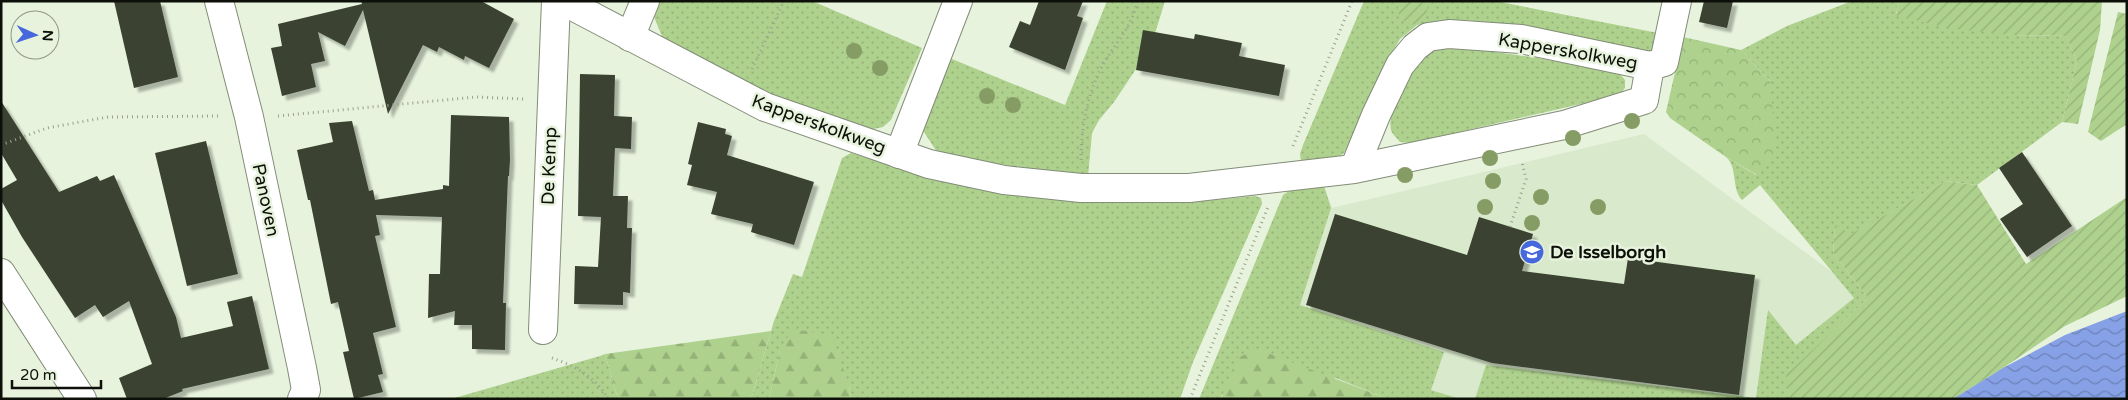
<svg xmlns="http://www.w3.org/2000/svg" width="2128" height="400" viewBox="0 0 2128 400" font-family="'Varela Round',sans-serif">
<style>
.built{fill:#d9e9cc}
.grass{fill:url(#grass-dots)}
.forest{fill:url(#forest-firs)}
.park{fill:url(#park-crowns)}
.garden{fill:url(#garden-furrows)}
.water{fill:url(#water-waves)}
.building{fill:#3a4331;filter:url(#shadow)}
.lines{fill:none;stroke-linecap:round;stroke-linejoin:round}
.minor-casing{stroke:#828c78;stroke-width:30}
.path{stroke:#98a190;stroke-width:3;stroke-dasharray:1 4;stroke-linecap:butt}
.minor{stroke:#fff;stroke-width:28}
.tree{fill:#869c65}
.labels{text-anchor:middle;stroke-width:5;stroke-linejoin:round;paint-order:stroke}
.street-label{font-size:18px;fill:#0d1009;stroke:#e7f3dd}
.poi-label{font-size:18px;font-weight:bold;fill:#0d1009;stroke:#e7f3dd;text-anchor:start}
</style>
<defs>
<pattern id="grass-dots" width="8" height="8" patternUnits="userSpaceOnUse" patternTransform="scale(1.25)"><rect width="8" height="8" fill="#aed18d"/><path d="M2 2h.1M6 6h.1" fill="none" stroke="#94b278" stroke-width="1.8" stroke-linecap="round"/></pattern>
<pattern id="forest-firs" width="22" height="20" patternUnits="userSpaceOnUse" patternTransform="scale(1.25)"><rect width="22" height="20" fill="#aed18d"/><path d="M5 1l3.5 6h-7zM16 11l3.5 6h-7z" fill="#94b278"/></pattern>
<pattern id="park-crowns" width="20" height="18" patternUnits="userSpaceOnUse" patternTransform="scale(1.25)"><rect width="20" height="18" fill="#aed18d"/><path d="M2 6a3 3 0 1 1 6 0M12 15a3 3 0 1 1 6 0" fill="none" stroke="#94b278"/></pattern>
<pattern id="garden-furrows" width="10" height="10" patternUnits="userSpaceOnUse" patternTransform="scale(1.25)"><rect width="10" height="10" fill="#aed18d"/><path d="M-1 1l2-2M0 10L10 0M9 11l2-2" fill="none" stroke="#94b278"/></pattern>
<pattern id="water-waves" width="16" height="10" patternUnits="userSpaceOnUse" patternTransform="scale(1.25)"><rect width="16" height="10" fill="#87a1e6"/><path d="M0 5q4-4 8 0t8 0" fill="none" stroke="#6d82b9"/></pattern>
<filter id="shadow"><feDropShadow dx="4.5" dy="4.5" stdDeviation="1" flood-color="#0004"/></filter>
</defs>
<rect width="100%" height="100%" fill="#e7f3dd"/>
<path class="built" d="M 1644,134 L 1865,296 L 1787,375 L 1790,399 L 1230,399 L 1283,195 L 1289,191 L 1324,186 L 1332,208 Z"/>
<g class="grass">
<path d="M 657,1 L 812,1 L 922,48 L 891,120 L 883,127 L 869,130 L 761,92 L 664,41 L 654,17 Z"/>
<path d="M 1107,1 L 1165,1 L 1153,40 L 1140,63 L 1114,102 L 1099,120 L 1092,133 L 1088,177 L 939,155 L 922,129 L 947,57 L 1065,105 Z"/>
<path d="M 1364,1 L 1495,1 L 1663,34 L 1661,44 L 1649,54 L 1517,25 L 1465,20 L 1442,20 L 1417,25 L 1400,39 L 1383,68 L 1344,153 C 1333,162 1315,167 1301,161 L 1300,154 L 1303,145 Z"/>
<path d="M 1852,1 L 1899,1 L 1896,14 L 2012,35 L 2066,36 L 2077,61 L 2062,122 L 1977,185 L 1946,181 L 1850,235 L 1835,226 L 1833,253 L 1868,298 L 1787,375 L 1790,399 L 1475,399 L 1486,365 L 1756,398 L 1768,310 L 1796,345 L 1854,298 L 1760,185 L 1742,200 C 1731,188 1738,167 1726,157 L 1756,175 L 1770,81 L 1741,50 L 1787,26 Z"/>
<path d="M 1451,46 L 1532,57 L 1619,73 L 1625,80 L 1625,88 L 1621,93 L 1607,98 L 1411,143 L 1400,142 C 1397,138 1392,134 1391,130 C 1386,109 1411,62 1428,52 C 1435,49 1443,47 1451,46 Z"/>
<path d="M 851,153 L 901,168 L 1093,200 L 1183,203 L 1255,196 L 1261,198 L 1262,204 L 1193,362 L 1180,399 L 851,399 L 849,385 L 780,350 L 769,399 L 751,399 L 774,321 L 793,274 L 802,277 L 842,158 Z"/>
<path d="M 1324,186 L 1331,208 L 1300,305 L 1444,352 L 1431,390 L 1460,399 L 1388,399 L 1336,378 L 1222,395 L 1221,399 L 1199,399 L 1283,195 L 1289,191 Z"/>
<path d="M 605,354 L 618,399 L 451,399 L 600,356 Z"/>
</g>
<g class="forest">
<path d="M 793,329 L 831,335 L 849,385 L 851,399 L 769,399 L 780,350 Z"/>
<path d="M 771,331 L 751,399 L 618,399 L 605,354 Z"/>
<path d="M 1257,349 L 1388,399 L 1221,399 L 1237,358 Z"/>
</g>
<path class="park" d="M 1683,37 L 1741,50 L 1770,81 L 1776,153 L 1757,175 L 1726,157 L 1670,118 L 1666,112 Z"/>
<g class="garden">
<path d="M 1399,1 L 1428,1 C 1427,16 1426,22 1410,25 L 1400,18 L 1398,10 Z"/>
<path d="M 1899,1 L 2102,1 L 2100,30 L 2078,124 L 2062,122 L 2077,61 L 2066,36 L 2012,35 L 1947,28 L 1896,15 Z"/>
<path d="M 2118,12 L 2127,14 L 2127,124 L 2101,141 L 2088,132 Z"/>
<path d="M 1946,181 L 1977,185 L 2026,264 L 2127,197 L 2127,296 L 2065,326 L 2003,368 L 1953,399 L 1790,399 L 1786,375 L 1868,298 L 1833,253 L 1835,225 L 1851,234 Z"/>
</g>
<path class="water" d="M 2127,311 L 2127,399 L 1953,399 L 2003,368 L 2065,335 Z"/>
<g class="building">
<path d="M 114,1 L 160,1 L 178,77 L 134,88 Z"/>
<path d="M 361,1 L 481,1 L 514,19 L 489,68 L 465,56 L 464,60 L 439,47 L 437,52 L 423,45 L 388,114 L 363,10 L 345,46 L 318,32 L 325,61 L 311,64 L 316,87 L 282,96 L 271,48 L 282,46 L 278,24 L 362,4 Z"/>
<path d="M 1039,1 L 1083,1 L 1077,16 L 1083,18 L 1065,70 L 1009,47 L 1020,21 L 1030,25 Z"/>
<path d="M 1704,1 L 1733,1 L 1727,28 L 1699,22 Z"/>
<path d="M 1143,30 L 1194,39 L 1195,34 L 1242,43 L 1239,56 L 1285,65 L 1279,96 L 1136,70 Z"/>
<path d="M 580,74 L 615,75 L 614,116 L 632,117 L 631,149 L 615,148 L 613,196 L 628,196 L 627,228 L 632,228 L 630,293 L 623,292 L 623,305 L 574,304 L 575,266 L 598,267 L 601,217 L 578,216 Z"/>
<path d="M 1,101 L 59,192 L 97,176 L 100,181 L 114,175 L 176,317 L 181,338 L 233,326 L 227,302 L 252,296 L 269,369 L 182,389 L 183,391 L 163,399 L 127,399 L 119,378 L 152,364 L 129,301 L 103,317 L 95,305 L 75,318 L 22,237 L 1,200 L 1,189 L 17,180 L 1,153 Z"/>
<path d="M 451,115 L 509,117 L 510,160 L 509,176 L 508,176 L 503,303 L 506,303 L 505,350 L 472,349 L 472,325 L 454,325 L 455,311 L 428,318 L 429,274 L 440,274 L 442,217 L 376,215 L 380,235 L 375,236 L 396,327 L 373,333 L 383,374 L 378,375 L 383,392 L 354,399 L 343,352 L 349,351 L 338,302 L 331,304 L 310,200 L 308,200 L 297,150 L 333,142 L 329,123 L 352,121 L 369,191 L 373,190 L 375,200 L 443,189 L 443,185 L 449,186 Z"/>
<path d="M 698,122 L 726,129 L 725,134 L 732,136 L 727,155 L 814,182 L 794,245 L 751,232 L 753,224 L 711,214 L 717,192 L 687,185 L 692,165 L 688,164 Z"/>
<path d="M 206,141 L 238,274 L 187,286 L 155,153 Z"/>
<path d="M 2022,152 L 2072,226 L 2027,257 L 2000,219 L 2023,204 L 1999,168 Z"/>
<path d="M 1335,214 L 1467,255 L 1479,217 L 1533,234 L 1522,271 L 1624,284 L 1628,258 L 1755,275 L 1739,395 L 1492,363 L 1306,305 Z"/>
</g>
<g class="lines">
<defs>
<g id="minor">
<path d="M 219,1 L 249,117 L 302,368 L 306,390 L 302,399"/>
<path d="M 563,1 L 765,107 L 929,164 L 1004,180 L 1081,188 L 1189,188 L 1354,169 L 1564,125 L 1644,100 L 1650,66 L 1521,39 L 1449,34 L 1428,37 L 1415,47 L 1400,65 L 1376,115 L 1354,169"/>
<path d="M 630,37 L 645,1"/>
<path d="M 1650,66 L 1664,62 L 1677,1"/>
<path d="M 899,154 L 958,1"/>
<path d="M 1,273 L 82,399"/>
<path d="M 543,330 L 556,1"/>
</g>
</defs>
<use href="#minor" class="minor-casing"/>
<g class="path">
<path d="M 752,69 L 784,1"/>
<path d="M 278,116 L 476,97 L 524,99"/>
<path d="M 1,145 L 47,128 L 108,117 L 220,116"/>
<path d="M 1293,146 L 1352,1"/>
<path d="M 1081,160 C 1081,128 1087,95 1102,66 C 1114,45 1133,26 1137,1"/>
<path d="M 1510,227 L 1526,179 L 1522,162"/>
<path d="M 552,358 C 573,365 597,378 608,399"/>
<path d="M 1190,399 L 1268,207"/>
</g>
<use href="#minor" class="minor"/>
</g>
<g class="tree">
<circle cx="854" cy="51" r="8"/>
<circle cx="880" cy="68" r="8"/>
<circle cx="987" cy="96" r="8"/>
<circle cx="1013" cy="105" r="8"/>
<circle cx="1632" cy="121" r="8"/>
<circle cx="1573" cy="138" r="8"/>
<circle cx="1490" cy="158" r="8"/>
<circle cx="1405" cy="175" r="8"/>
<circle cx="1493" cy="181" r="8"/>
<circle cx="1541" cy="197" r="8"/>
<circle cx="1485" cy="207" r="8"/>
<circle cx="1598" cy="207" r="8"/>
<circle cx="1532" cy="223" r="8"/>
</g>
<defs>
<symbol id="school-disc" viewBox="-11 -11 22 22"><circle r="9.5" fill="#4768dc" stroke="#e7f3dd"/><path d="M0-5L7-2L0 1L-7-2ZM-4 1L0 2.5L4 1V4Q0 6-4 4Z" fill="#fff"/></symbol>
</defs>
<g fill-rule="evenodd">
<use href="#school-disc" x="1518" y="238" width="28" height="28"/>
</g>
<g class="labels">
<g class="street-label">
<text transform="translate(1568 51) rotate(10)" y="6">Kapperskolkweg</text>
<text transform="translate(819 124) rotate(20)" y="6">Kapperskolkweg</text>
<text transform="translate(549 166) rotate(-88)" y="6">De Kemp</text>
<text transform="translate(266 200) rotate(78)" y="6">Panoven</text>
</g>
<g class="poi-label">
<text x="1550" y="258">De Isselborgh</text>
</g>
</g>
<rect width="2128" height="400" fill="none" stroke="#0d1009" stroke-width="5"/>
<g transform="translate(35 35) rotate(93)"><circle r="24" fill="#e7f3dd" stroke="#909888"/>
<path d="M0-4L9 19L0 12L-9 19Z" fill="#4768dc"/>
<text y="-8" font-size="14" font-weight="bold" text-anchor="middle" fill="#0d1009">N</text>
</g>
<path d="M12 380v8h89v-8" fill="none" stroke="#0d1009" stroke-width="2.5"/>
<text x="20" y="380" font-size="15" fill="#0d1009" stroke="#e7f3dd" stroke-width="4" paint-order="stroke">20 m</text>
</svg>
